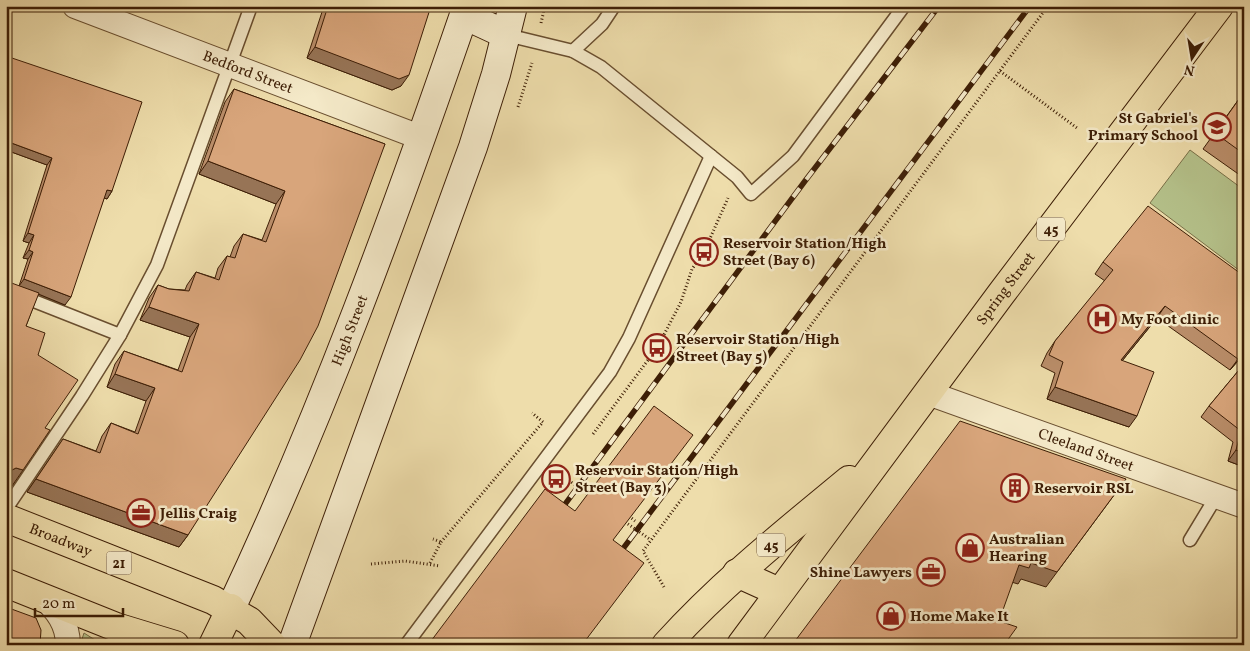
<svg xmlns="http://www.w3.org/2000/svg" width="1250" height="651" viewBox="0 0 1250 651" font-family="Vollkorn,serif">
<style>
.green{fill:#b5c28b;stroke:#797048}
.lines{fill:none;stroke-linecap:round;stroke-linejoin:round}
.lane-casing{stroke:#694e2f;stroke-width:15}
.street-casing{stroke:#694e2f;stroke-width:26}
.secondary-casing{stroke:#3d1e06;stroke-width:30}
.primary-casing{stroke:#3d1e06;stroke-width:30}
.path{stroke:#3d1e06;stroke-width:3;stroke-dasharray:1 2.5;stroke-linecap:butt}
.lane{stroke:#f4e9c8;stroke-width:12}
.street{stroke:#f4e9c8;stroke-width:24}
.secondary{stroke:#f4e9c8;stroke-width:28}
.primary{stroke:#eeddab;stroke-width:28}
.rail-casing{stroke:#3d1e06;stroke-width:5.5}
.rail{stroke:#f4e9c8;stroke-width:4;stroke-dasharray:11;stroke-linecap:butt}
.wall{fill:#ba8e6a;stroke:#3d1e06}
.shaded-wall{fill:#977456;stroke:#3d1e06}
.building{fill:#d8a57b;stroke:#3d1e06}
.labels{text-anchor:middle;stroke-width:5;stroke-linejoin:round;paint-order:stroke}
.shield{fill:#f4e9c8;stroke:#745b40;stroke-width:1}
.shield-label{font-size:14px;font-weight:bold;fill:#3d1e06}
.street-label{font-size:15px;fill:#3d1e06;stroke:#f4e9c8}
.poi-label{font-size:15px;font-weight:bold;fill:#3d1e06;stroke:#f4e9c8;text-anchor:start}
</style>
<rect width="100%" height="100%" fill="#eeddab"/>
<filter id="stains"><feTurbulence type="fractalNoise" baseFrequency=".004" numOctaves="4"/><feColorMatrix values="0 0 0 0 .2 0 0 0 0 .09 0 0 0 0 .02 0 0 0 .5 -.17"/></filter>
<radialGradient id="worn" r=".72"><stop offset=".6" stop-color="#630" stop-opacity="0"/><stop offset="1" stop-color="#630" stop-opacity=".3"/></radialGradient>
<g class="green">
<path d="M 1190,150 L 1244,190 L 1244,274 L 1150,203 Z"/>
<path d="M 84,633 L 103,645 L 80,645 Z"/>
</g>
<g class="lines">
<defs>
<g id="lane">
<path d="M 507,35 L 573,51 L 601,67 L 737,177 L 751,194 L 793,156 L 904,6"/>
<path d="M 573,51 L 602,24 L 614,6"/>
<path d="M 6,290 L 120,335"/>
<path d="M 6,509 L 82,396 L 120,335 L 157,265 L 251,6"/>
<path d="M 1190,540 L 1216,497"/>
<path d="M 406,645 L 610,372 L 629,338 L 711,156"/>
</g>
<g id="street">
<path id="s1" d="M 75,6 L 422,138"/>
<path id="s2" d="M 928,393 L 1244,506"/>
<path d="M 43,597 C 57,610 68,624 68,645"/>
</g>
<g id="secondary">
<path d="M 464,15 L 507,35"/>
<path id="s3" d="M 231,608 C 323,413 397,210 467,6"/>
<path d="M 292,645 L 473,147 L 496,74 L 513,6"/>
</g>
<g id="primary">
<path id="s4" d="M 6,518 L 213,600 L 249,621 L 272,645"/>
<path d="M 737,573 L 779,592"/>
<path d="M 6,583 L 116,627 L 175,645"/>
<path d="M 213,645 L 231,608"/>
<path d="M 666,645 C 722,583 785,533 849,480"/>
<path id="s5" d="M 741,645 L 1001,294 L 1219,6"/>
</g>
</defs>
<use href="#lane" class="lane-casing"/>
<use href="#street" class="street-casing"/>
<use href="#secondary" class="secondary-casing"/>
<use href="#primary" class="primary-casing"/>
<g class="path">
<path d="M 541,23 L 545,6"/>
<path d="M 1000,71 L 1077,128"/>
<path d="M 518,107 L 532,63"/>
<path d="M 593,434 L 657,348 L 681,302 L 692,269 L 704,252 L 728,198"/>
<path d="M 560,474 L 590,496"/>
<path d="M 629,516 L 635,521"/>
<path d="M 625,522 L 651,540"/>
<path d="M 441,542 L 543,422 L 532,413"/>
<path d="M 430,563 L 441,542 L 433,539"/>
<path d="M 371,564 L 405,561 L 440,566"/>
<path d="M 664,587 L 643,551 L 1048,6"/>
</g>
<use href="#lane" class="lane"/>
<use href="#street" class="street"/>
<use href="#secondary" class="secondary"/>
<use href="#primary" class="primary"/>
<defs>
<g id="rail">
<path d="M 557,515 L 805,181 L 939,6"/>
<path d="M 616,558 L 1030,6"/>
</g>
</defs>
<use href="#rail" class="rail-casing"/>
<use href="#rail" class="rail"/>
</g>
<g class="wall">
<path d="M 305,6 L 431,6 L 401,86 L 392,90 L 307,58 L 322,12 Z"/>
<path d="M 6,56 L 112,191 L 107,199 L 104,198 L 65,305 L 38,294 L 26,326 L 38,355 L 45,428 L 12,486 L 19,286 L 28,259 L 23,258 L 29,243 L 23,241 L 47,165 L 6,150 Z"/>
<path d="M 234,89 L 385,144 L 188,535 L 179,547 L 27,492 L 63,439 L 96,451 L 102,436 L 111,423 L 135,432 L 146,401 L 107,387 L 115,364 L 124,351 L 178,370 L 190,337 L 140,320 L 149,298 L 158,285 L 169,289 L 185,290 L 187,285 L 196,272 L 215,278 L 218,268 L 227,256 L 230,257 L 234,246 L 243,234 L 262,240 L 276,204 L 199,174 L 225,102 Z"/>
<path d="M 1244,92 L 1244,178 L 1203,149 Z"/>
<path d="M 1103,262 L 1244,276 L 1244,354 L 1230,370 L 1157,318 L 1122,361 L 1129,427 L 1047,399 L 1055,373 L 1041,366 L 1047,353 L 1055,341 L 1105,281 L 1095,274 Z"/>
<path d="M 1244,364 L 1244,467 L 1228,461 L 1233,442 L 1201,417 L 1209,406 Z"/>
</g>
<g class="shaded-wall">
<path d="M 305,6 L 326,6 L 322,12 Z"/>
<path d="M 315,47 L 409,75 L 401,86 L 392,90 L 307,58 Z"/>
<path d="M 6,141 L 52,158 L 47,165 L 6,150 Z"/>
<path d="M 208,161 L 285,191 L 276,204 L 199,174 Z"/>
<path d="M 107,190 L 112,191 L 107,199 L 102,197 Z"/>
<path d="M 28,233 L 34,235 L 29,243 L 23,241 Z"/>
<path d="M 29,250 L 33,252 L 28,259 L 23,258 Z"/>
<path d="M 24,279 L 71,297 L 65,305 L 19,286 Z"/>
<path d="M 1165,306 L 1157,318 L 1113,372 L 1121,360 Z"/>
<path d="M 149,307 L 199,324 L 190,337 L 140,320 Z"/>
<path d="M 1244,352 L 1244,354 L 1230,370 L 1238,359 Z"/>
<path d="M 115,374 L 155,388 L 146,401 L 107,387 Z"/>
<path d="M 1055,387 L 1137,416 L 1129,427 L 1047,399 Z"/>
<path d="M 1236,450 L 1244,453 L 1244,467 L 1228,461 Z"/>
<path d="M 16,468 L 23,470 L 12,486 L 6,484 L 6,473 Z"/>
<path d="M 36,479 L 188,535 L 179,547 L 27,492 Z"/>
<path d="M 1126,479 L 1046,587 L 1021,579 L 1018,584 L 1008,581 L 1019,565 L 1031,563 Z"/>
</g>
<g class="building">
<path d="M 328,6 L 431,6 L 409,75 L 399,79 L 315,47 Z"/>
<path d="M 6,56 L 142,102 L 112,191 L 107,190 L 71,297 L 24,279 L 33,252 L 29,250 L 34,235 L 28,233 L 52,158 L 6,141 L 6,118 L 7,116 L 6,116 Z"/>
<path d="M 234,89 L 385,144 L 318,326 L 300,360 L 188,535 L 36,479 L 63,439 L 100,453 L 111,423 L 138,434 L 155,388 L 115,374 L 124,351 L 182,372 L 199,324 L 149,307 L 158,285 L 169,289 L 189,291 L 196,272 L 219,280 L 227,256 L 235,258 L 243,234 L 266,242 L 285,191 L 208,161 Z"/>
<path d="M 1244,92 L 1244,154 L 1215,133 Z"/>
<path d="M 1148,206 L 1244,276 L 1244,352 L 1238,359 L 1165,306 L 1121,360 L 1154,372 L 1137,416 L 1055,387 L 1063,362 L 1049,355 L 1055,341 L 1113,270 L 1103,262 Z"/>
<path d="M 6,281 L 39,293 L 26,326 L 45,333 L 38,355 L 78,380 L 45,428 L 50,430 L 23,470 L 16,468 L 6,473 Z"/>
<path d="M 1244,364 L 1244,453 L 1236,450 L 1241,431 L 1209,406 Z"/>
<path d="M 654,406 L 693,435 L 613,540 L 644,563 L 582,645 L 428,645 L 545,489 L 575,511 Z"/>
<path d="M 960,421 L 1126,479 L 1057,572 L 1031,563 L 1029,568 L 1019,565 L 999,621 L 1017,627 L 1004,645 L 792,645 Z"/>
<path d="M 6,607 L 36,618 L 41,630 L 40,645 L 6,645 Z"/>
</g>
<defs>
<symbol id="school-ring" viewBox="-11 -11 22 22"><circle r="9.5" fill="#f4e9c8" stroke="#8f2418" stroke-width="1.5"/><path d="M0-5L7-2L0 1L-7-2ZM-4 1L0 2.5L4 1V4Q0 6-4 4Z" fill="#8f2418"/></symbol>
<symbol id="bus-ring" viewBox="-11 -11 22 22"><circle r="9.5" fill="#f4e9c8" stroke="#8f2418" stroke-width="1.5"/><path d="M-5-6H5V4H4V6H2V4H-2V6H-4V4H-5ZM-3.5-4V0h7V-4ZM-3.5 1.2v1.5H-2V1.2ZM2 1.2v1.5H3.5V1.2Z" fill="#8f2418"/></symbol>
<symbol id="hospital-ring" viewBox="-11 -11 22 22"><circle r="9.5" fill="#f4e9c8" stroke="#8f2418" stroke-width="1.5"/><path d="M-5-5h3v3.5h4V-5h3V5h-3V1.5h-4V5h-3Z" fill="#8f2418"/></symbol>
<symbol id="building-ring" viewBox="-11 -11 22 22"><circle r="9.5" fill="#f4e9c8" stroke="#8f2418" stroke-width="1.5"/><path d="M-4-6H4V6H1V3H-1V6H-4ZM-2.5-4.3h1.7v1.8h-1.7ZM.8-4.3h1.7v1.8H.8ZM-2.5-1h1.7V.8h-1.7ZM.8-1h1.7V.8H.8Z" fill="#8f2418"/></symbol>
<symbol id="office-ring" viewBox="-11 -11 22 22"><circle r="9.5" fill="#f4e9c8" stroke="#8f2418" stroke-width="1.5"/><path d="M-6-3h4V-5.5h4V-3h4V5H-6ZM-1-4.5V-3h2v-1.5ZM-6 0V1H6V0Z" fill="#8f2418"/></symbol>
<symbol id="shop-ring" viewBox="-11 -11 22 22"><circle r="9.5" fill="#f4e9c8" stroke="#8f2418" stroke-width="1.5"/><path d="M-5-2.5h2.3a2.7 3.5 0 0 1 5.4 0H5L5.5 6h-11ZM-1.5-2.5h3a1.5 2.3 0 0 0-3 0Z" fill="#8f2418"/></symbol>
</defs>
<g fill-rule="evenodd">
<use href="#school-ring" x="1201" y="111" width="32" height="32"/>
<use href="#bus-ring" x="688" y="236" width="32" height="32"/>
<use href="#hospital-ring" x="1086" y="303" width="32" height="32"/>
<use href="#bus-ring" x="641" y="332" width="32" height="32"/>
<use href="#bus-ring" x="540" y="463" width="32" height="32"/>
<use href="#building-ring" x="999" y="472" width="32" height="32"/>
<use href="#office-ring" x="125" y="497" width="32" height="32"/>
<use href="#shop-ring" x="954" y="532" width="32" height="32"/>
<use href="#office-ring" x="915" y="556" width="32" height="32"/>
<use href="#shop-ring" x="875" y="600" width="32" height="32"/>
</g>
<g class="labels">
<g class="shield">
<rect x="1037" y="217.5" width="28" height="23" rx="4"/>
<rect x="757" y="533.5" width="28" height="23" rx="4"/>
<rect x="106.5" y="551.5" width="25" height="23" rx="4"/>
</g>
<g class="shield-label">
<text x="1051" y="234">45</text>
<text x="771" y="550">45</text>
<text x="119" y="568">21</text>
</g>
<g class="street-label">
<text dy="5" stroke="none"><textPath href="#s1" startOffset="185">Bedford Street</textPath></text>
<text dy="5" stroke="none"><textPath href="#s5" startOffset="444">Spring Street</textPath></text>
<text dy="5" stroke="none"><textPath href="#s3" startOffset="302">High Street</textPath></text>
<text dy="5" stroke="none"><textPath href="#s2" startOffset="168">Cleeland Street</textPath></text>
<text dy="5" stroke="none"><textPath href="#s4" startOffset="59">Broadway</textPath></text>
</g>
<g class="poi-label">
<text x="1198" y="123" text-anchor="end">St Gabriel's<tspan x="1198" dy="17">Primary School</tspan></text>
<text x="723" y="248">Reservoir Station/High<tspan x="723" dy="17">Street (Bay 6)</tspan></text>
<text x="1121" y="324">My Foot clinic</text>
<text x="676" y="344">Reservoir Station/High<tspan x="676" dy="17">Street (Bay 5)</tspan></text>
<text x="575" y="475">Reservoir Station/High<tspan x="575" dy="17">Street (Bay 3)</tspan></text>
<text x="1034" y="493">Reservoir RSL</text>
<text x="160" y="518">Jellis Craig</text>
<text x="989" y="544">Australian<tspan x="989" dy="17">Hearing</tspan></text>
<text x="912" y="577" text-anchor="end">Shine Lawyers</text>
<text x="910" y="621">Home Make It</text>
</g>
</g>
<rect width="1250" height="651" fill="none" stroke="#eeddab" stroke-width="25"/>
<rect x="8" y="8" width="1235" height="636" fill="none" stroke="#3d1e06" stroke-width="2.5"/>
<rect x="12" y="12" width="1225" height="626" fill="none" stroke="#3d1e06"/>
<g transform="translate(1192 58) rotate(192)" stroke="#f4e9c8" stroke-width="4" paint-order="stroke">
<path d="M0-4L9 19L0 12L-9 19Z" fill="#3d1e06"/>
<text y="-8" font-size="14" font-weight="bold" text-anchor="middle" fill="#3d1e06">N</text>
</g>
<path d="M35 608v8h88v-8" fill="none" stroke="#3d1e06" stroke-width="2.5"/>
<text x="42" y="608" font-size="15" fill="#3d1e06" stroke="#f4e9c8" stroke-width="4" paint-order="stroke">20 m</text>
<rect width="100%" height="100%" filter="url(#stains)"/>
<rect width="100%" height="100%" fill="url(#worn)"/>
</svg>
